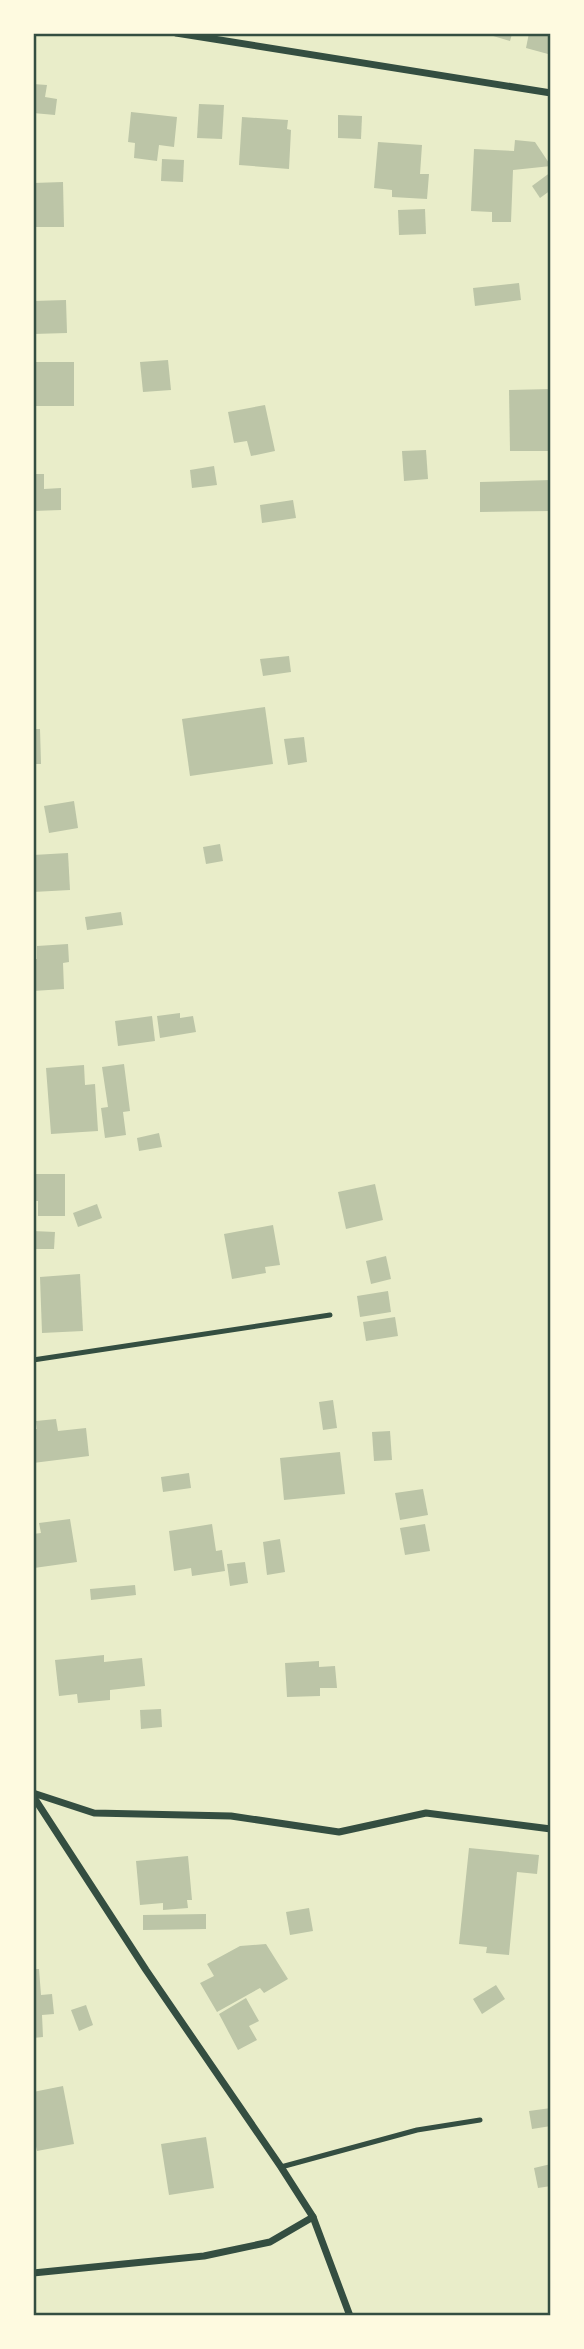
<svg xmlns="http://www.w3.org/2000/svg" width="584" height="2349" viewBox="0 0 584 2349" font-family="'Work Sans',sans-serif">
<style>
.building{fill:#bcc5a7}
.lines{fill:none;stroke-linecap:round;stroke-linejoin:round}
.service{stroke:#344e41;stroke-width:5}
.minor{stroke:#344e41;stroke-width:7}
.neatline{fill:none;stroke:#344e41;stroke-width:2.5}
</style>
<rect width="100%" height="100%" fill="#e9edc9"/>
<g class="building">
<path d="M 483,33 L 519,33 L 519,36 L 512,34 L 510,41 Z"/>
<path d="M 529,33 L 551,33 L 548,54 L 526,48 Z"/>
<path d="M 33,84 L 47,85 L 45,97 L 57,99 L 55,115 L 33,113 Z"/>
<path d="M 199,104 L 224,105 L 222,139 L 197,138 Z"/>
<path d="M 131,112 L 177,117 L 174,147 L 159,145 L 157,161 L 134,158 L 135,143 L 128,142 Z"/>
<path d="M 338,115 L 362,116 L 361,139 L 338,138 Z"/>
<path d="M 242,117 L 288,120 L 287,129 L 291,130 L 289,169 L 239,165 Z"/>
<path d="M 515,140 L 535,142 L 551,166 L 513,170 L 511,222 L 492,222 L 492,212 L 471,211 L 474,149 L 514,151 Z"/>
<path d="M 378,142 L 422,145 L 420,174 L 429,174 L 427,199 L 392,197 L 392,190 L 374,188 Z"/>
<path d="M 162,159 L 184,160 L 183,182 L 161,181 Z"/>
<path d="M 551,172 L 551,190 L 540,198 L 532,186 Z"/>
<path d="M 63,182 L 64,227 L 33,227 L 33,183 Z"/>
<path d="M 425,209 L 426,234 L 399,235 L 398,210 Z"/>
<path d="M 519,283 L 521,300 L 475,306 L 473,288 Z"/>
<path d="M 66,300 L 67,333 L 33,334 L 33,301 Z"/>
<path d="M 168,360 L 171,390 L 143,392 L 140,362 Z"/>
<rect x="33" y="362" width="41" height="44"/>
<path d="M 551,389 L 551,451 L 510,451 L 509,390 Z"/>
<path d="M 265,405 L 275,451 L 251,456 L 247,441 L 234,443 L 228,412 Z"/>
<path d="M 426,450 L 428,479 L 404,481 L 402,451 Z"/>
<path d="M 214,466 L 217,485 L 192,488 L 190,470 Z"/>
<path d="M 33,474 L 44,474 L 44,489 L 61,488 L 61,510 L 33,511 Z"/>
<path d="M 551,480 L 551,511 L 480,512 L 480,482 Z"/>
<path d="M 293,500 L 296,518 L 262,523 L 260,505 Z"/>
<path d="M 289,656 L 291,672 L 263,676 L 260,659 Z"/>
<path d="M 265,707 L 273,764 L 190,776 L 182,719 Z"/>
<path d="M 33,729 L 40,729 L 41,764 L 33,764 Z"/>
<path d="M 304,737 L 307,762 L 288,765 L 284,739 Z"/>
<path d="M 74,801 L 78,828 L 49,833 L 44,806 Z"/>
<path d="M 220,844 L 223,861 L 206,864 L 203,847 Z"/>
<path d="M 68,853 L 70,890 L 33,892 L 33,855 Z"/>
<path d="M 121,912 L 123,925 L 87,930 L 85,917 Z"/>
<path d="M 68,944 L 69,962 L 63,963 L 64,989 L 33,991 L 33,959 L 37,959 L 37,946 Z"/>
<path d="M 180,1013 L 180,1018 L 193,1016 L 196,1032 L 160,1038 L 157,1016 Z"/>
<path d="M 152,1016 L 155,1041 L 118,1046 L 115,1021 Z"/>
<path d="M 124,1064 L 130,1111 L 123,1112 L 126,1135 L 105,1138 L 101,1108 L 108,1107 L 102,1067 Z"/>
<path d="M 84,1065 L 85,1085 L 95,1084 L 98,1131 L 51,1134 L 46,1068 Z"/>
<path d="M 159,1133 L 162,1147 L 139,1151 L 137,1138 Z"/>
<path d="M 33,1174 L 65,1174 L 65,1216 L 38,1216 L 38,1201 L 33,1201 Z"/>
<path d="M 375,1184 L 383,1220 L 346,1229 L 338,1192 Z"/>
<path d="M 97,1204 L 102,1218 L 78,1227 L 73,1213 Z"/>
<path d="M 273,1225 L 280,1265 L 265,1267 L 266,1273 L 232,1279 L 224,1234 Z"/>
<path d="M 33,1231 L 55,1232 L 54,1249 L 33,1249 Z"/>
<path d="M 386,1256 L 391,1279 L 371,1284 L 366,1261 Z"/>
<path d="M 80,1274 L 83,1331 L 42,1333 L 40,1277 Z"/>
<path d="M 388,1291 L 391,1312 L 360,1317 L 357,1296 Z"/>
<path d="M 395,1317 L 398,1336 L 366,1341 L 363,1322 Z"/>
<path d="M 333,1400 L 337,1428 L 323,1430 L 319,1402 Z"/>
<path d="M 56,1419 L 58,1431 L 86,1428 L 89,1456 L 33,1463 L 33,1429 L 37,1429 L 36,1421 Z"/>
<path d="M 390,1431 L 392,1460 L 374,1461 L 372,1432 Z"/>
<path d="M 340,1452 L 345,1494 L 284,1500 L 280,1458 Z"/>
<path d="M 189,1473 L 191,1488 L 163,1492 L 161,1477 Z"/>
<path d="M 423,1489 L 428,1515 L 400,1520 L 395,1493 Z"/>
<path d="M 70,1519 L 77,1562 L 34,1568 L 33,1534 L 41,1533 L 39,1523 Z"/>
<path d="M 212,1524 L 216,1551 L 222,1550 L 225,1571 L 192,1576 L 191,1568 L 174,1571 L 169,1531 Z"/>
<path d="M 425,1524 L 430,1551 L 405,1555 L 400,1528 Z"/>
<path d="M 280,1539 L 285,1572 L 267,1575 L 263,1542 Z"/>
<path d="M 245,1562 L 248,1583 L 230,1586 L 227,1564 Z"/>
<path d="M 135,1585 L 136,1595 L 91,1600 L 90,1589 Z"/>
<path d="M 104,1655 L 104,1662 L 142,1658 L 145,1686 L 110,1690 L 110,1700 L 78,1703 L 77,1694 L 59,1696 L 55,1660 Z"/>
<path d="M 319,1661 L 319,1667 L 335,1666 L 337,1688 L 320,1688 L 320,1696 L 287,1697 L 285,1663 Z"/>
<path d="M 161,1709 L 162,1727 L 141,1729 L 140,1710 Z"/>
<path d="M 469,1848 L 539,1855 L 537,1874 L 517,1872 L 509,1955 L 486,1953 L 487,1947 L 459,1944 Z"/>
<path d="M 188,1856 L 192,1900 L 187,1900 L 188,1908 L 163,1910 L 163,1903 L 140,1905 L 136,1861 Z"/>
<path d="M 309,1908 L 313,1931 L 290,1935 L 286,1912 Z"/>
<path d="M 206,1914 L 206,1929 L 143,1930 L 143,1915 Z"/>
<path d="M 266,1944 L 288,1979 L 264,1993 L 260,1988 L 217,2012 L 200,1983 L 214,1976 L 207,1964 L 240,1946 Z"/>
<path d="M 33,1969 L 39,1969 L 41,1995 L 52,1994 L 54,2014 L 42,2015 L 43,2037 L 33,2038 Z"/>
<path d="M 496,1985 L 505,1999 L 482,2014 L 473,1999 Z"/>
<path d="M 246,1998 L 259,2021 L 249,2026 L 257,2040 L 238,2050 L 219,2014 Z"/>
<path d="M 86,2005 L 93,2025 L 79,2031 L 71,2010 Z"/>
<path d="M 63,2086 L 74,2144 L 37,2151 L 33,2133 L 33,2092 Z"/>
<path d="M 551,2108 L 551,2126 L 532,2129 L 529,2111 Z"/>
<path d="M 206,2137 L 214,2188 L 169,2195 L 161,2144 Z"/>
<path d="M 551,2164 L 551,2186 L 538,2188 L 534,2168 Z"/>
</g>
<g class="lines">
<g class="service">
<path d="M 33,1360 L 330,1315"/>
<path d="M 281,2167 L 417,2130 L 480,2120"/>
</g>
<g class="minor">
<path d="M 176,33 L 551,93"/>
<path d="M 33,1793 L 94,1813 L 231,1816 L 339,1832 L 426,1813 L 551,1829"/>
<path d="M 33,1796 L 146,1970 L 281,2167 L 313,2217 L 350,2316"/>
<path d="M 33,2273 L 204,2256 L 270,2242 L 313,2217"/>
</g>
</g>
<rect width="584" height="2349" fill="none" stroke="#fefae0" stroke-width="70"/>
<rect x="35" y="35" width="514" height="2279" class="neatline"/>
</svg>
